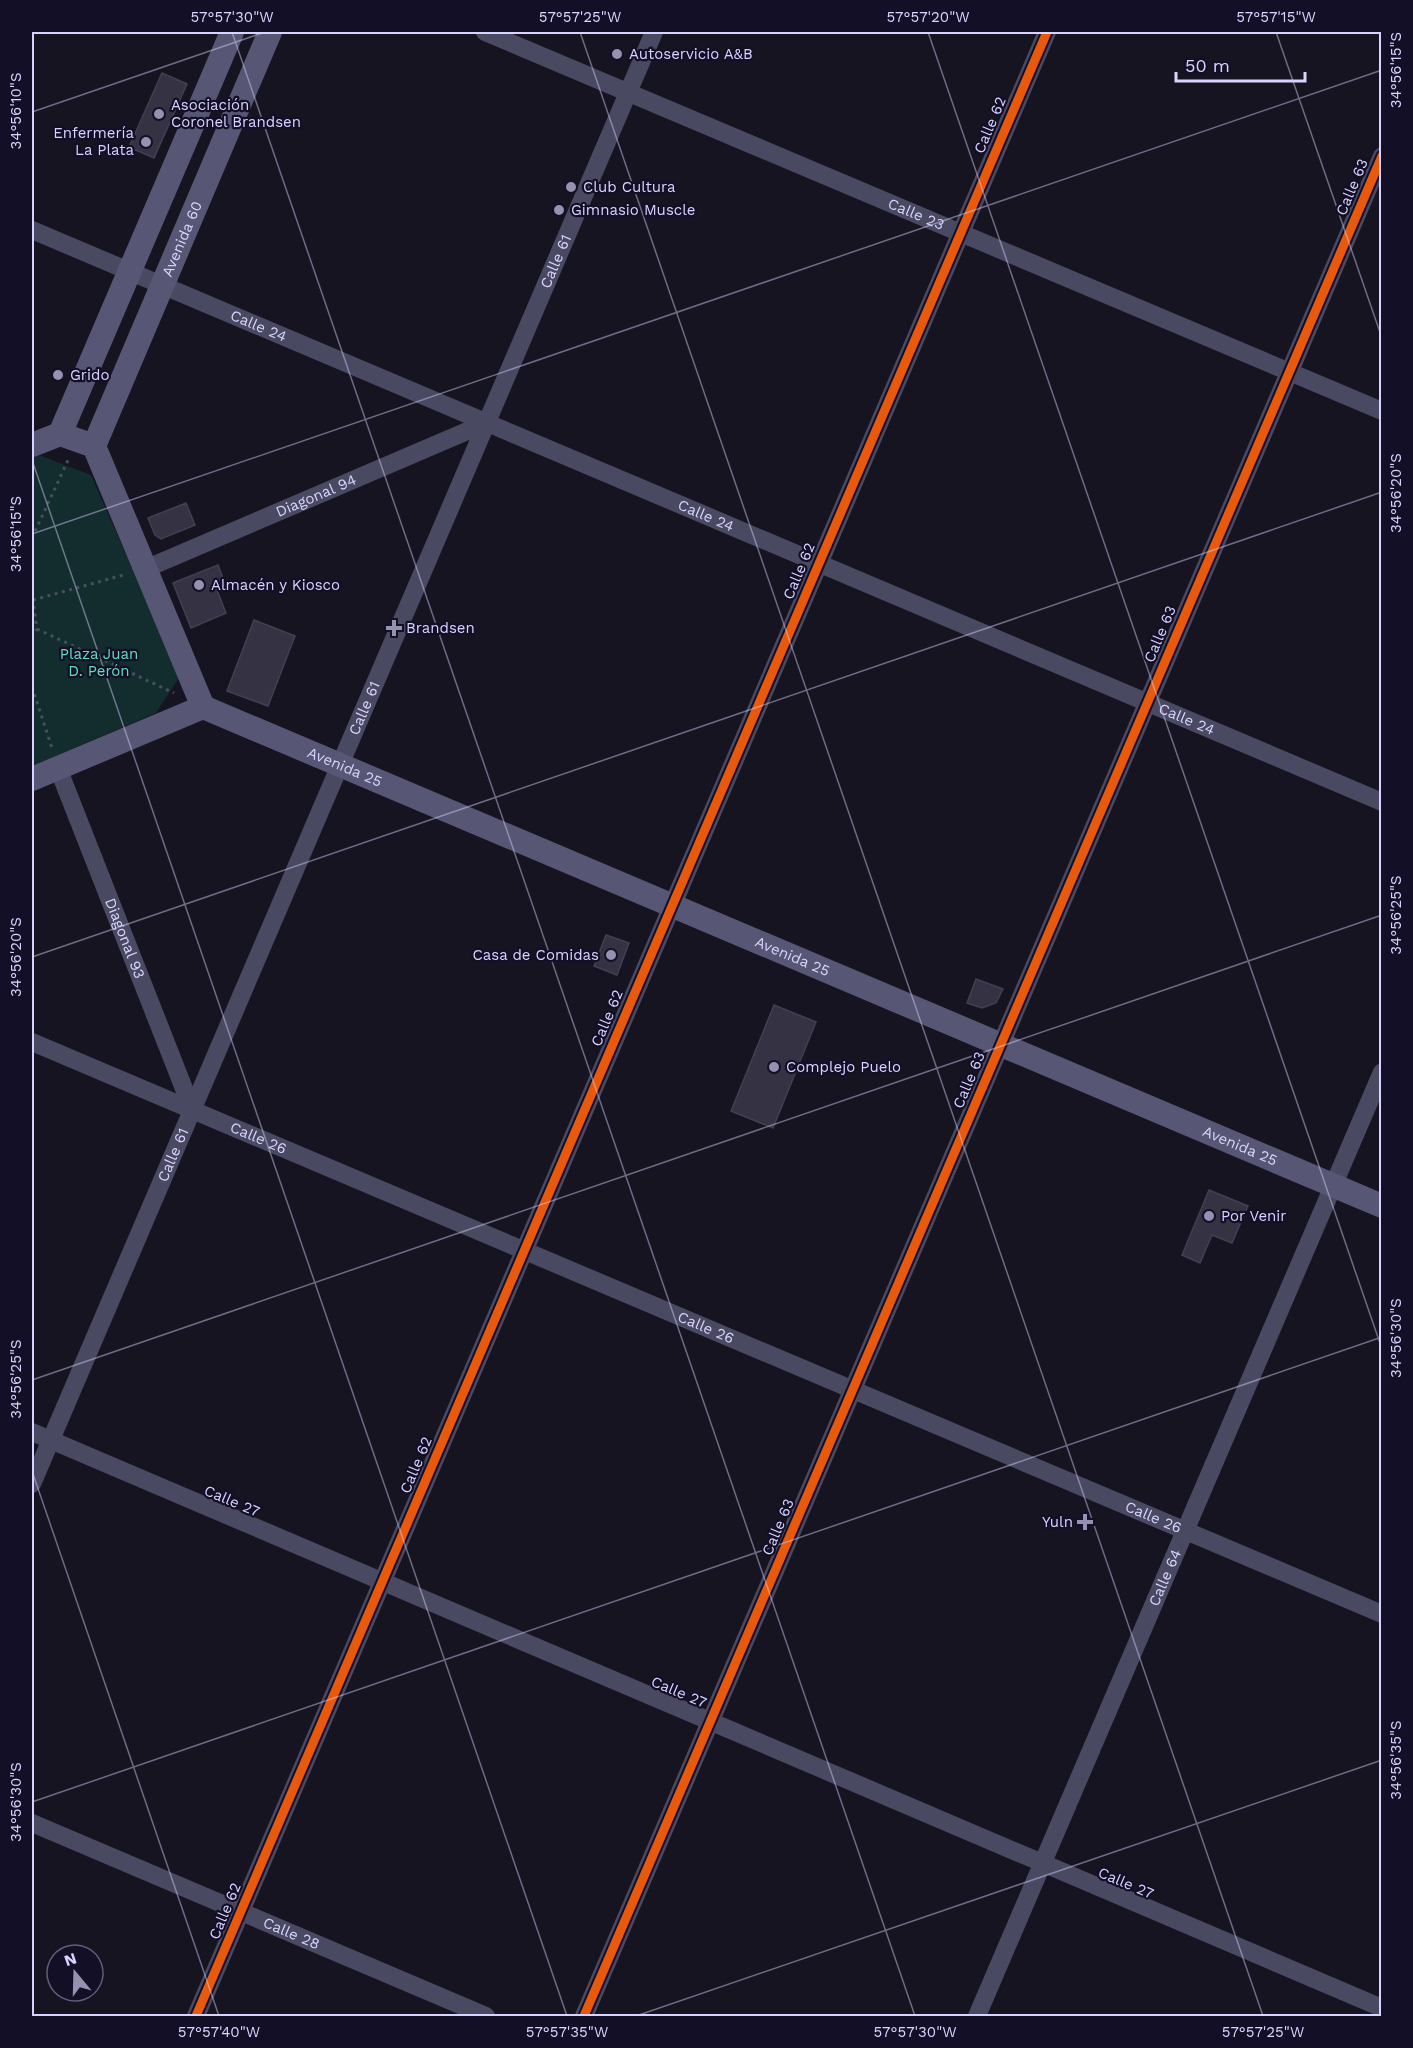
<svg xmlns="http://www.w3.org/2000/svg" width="1413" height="2048" viewBox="0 0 1413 2048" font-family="'Work Sans',sans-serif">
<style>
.green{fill:#132c2d}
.building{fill:#343243;stroke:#433f54;stroke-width:1.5}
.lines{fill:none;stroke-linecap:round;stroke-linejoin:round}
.path{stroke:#44505f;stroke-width:3;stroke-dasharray:3 4.5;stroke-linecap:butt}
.street{stroke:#4a4962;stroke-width:18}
.secondary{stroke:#575674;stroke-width:24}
.cycleway-casing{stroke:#130f26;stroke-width:13}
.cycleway{stroke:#e8590c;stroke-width:9}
.ticks{fill:none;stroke:#d9d4ff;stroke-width:1.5;stroke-opacity:0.45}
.poi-dot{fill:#9591b1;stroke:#130f26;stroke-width:2}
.labels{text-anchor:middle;stroke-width:4.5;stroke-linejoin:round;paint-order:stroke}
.poi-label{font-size:15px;fill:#d9d4ff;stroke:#130f26;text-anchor:start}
.street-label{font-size:15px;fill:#d9d4ff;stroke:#130f26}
.park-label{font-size:15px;fill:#5fe0c0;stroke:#130f26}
.neatline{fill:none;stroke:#d9d4ff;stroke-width:2}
.ticks-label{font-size:15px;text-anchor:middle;fill:#d9d4ff}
</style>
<rect width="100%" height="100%" fill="#161421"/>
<path class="green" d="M 39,455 L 91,475 L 180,676 L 156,713 L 32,766 L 32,458 Z"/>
<g class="building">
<path d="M 162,73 L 187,84 L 154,158 L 129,147 Z"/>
<path d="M 186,503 L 195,525 L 161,539 L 155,535 L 148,518 Z"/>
<path d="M 218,565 L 226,586 L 217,590 L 226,613 L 191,628 L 173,583 Z"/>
<path d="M 254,620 L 295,636 L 268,706 L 227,691 Z"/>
<path d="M 606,935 L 629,943 L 617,975 L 594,966 Z"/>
<path d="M 976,979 L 1003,989 L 996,1003 L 982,1008 L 967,1003 Z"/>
<path d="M 774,1005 L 816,1022 L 773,1128 L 731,1111 Z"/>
<path d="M 1209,1190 L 1248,1206 L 1232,1243 L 1212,1235 L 1200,1263 L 1182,1255 Z"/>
</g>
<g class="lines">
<g class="path">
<path d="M 32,538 L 69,458"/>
<path d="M 32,599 L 33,600 L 37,629 L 32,636"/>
<path d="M 33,600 L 127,574"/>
<path d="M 37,629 L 174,693"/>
<path d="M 32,687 L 52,748"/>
</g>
<g class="street">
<path id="s1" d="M 485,32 L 1382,411"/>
<path id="s2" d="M 32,230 L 1382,802"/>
<path id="s3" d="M 145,569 L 486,423"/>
<path id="s4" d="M 58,768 L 192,1109"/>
<path id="s5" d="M 32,1042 L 1382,1614"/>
<path d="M 32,1432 L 1382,2008"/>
<path id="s6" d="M 32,1484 L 654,32"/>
<path id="s7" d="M 32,1823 L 486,2016"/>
<path d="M 196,2016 L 1047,32"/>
<path d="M 584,2016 L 1382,156"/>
<path id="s8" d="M 977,2016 L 1382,1072"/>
</g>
<g class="secondary">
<path d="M 60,434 L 232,32"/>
<path d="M 32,445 L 60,434 L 94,446 L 203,707"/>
<path id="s9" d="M 94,446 L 270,32"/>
<path id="s10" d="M 203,707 L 1382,1206"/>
<path d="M 32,779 L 203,707"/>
</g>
<defs>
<g id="cycleway">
<path d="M 196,2016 L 1047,32"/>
<path d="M 584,2016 L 1382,156"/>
</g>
</defs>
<use href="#cycleway" class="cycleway-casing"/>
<use href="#cycleway" class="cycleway"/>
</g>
<path class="ticks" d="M 232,32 L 915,2016M 580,32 L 1263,2016M 928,32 L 1382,1349M 1276,32 L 1382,338M 32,112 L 265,32M 32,460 L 567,2016M 32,534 L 1382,70M 32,957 L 1382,492M 32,1380 L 1382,915M 32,1471 L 219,2016M 32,1802 L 1382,1337M 636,2016 L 1382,1760"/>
<g class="poi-dot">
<circle cx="617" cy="54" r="6"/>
<circle cx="159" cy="114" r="6"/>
<circle cx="146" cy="142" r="6"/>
<circle cx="571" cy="187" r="6"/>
<circle cx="559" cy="210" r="6"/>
<circle cx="58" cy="375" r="6"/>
<circle cx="199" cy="585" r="6"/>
<path d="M391 619h6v6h6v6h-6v6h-6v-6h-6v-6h6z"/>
<circle cx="611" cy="955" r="6"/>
<circle cx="774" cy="1067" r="6"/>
<circle cx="1209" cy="1216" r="6"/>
<path d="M1082 1513h6v6h6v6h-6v6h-6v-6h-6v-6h6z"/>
</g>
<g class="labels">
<g class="poi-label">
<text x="629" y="59">Autoservicio A&amp;B</text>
<text x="171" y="110">Asociación<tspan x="171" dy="17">Coronel Brandsen</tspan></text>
<text x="134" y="138" text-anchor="end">Enfermería<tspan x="134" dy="17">La Plata</tspan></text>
<text x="583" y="192">Club Cultura</text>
<text x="571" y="215">Gimnasio Muscle</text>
<text x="70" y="380">Grido</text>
<text x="211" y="590">Almacén y Kiosco</text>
<text x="406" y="633">Brandsen</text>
<text x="599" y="960" text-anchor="end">Casa de Comidas</text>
<text x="786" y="1072">Complejo Puelo</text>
<text x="1221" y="1221">Por Venir</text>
<text x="1073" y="1527" text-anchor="end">Yuln</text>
</g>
<g class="street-label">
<text transform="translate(990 125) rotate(-67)" y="5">Calle 62</text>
<text transform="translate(1352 187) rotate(-67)" y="5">Calle 63</text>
<text dy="5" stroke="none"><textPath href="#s1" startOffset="468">Calle 23</textPath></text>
<text dy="5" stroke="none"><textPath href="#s9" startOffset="225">Avenida 60</textPath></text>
<text dy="5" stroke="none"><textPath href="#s6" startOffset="1330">Calle 61</textPath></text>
<text dy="5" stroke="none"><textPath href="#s2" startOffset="246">Calle 24</textPath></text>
<text dy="5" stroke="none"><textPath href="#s3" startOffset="186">Diagonal 94</textPath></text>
<text dy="5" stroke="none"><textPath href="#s2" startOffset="732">Calle 24</textPath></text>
<text transform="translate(799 571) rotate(-67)" y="5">Calle 62</text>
<text transform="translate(1160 634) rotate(-67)" y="5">Calle 63</text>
<text dy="5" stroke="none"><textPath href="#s6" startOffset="844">Calle 61</textPath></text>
<text dy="5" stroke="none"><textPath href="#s2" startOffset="1254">Calle 24</textPath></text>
<text dy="5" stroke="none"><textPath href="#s10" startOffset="154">Avenida 25</textPath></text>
<text dy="5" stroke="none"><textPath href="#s4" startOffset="183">Diagonal 93</textPath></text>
<text dy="5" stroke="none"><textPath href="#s10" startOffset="640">Avenida 25</textPath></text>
<text transform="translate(607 1018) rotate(-67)" y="5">Calle 62</text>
<text transform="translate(969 1080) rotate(-67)" y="5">Calle 63</text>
<text dy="5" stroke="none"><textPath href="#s5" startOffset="246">Calle 26</textPath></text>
<text dy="5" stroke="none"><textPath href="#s10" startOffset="1126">Avenida 25</textPath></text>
<text dy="5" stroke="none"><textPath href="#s6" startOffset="358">Calle 61</textPath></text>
<text dy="5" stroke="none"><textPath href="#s5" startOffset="732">Calle 26</textPath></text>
<text transform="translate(416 1465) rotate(-67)" y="5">Calle 62</text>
<text transform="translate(232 1501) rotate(23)" y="5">Calle 27</text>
<text dy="5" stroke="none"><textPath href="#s5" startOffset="1218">Calle 26</textPath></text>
<text transform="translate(778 1527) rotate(-67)" y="5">Calle 63</text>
<text dy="5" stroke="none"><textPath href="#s8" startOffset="477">Calle 64</textPath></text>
<text transform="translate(679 1692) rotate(23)" y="5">Calle 27</text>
<text transform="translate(1126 1883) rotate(23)" y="5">Calle 27</text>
<text transform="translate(225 1911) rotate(-67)" y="5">Calle 62</text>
<text dy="5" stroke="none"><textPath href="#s7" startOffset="282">Calle 28</textPath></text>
</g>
<g class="park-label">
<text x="99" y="659">Plaza Juan<tspan x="99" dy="17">D. Perón</tspan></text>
</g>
</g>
<rect width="1413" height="2048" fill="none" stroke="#130f26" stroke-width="66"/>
<g transform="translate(75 1973) rotate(341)"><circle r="28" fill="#130f26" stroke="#625e7d" stroke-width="1.5"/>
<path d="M0-4.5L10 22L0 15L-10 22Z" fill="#9591b1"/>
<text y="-9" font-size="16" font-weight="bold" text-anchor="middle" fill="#d9d4ff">N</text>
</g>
<path d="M1176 72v9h129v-9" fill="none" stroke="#d9d4ff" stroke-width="3"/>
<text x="1185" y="72" font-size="18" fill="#d9d4ff" stroke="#130f26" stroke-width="4.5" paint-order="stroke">50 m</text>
<rect x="33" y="33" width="1347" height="1982" class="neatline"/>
<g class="ticks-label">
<text x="232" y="22">57°57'30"W</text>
<text x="580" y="22">57°57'25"W</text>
<text x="928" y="22">57°57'20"W</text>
<text x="1276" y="22">57°57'15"W</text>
<text transform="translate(1396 70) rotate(-90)" y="5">34°56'15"S</text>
<text transform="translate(16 111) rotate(-90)" y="5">34°56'10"S</text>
<text transform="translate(1396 493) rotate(-90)" y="5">34°56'20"S</text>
<text transform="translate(16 534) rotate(-90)" y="5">34°56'15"S</text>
<text transform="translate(1396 915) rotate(-90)" y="5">34°56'25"S</text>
<text transform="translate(16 957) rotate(-90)" y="5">34°56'20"S</text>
<text transform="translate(1396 1338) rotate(-90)" y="5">34°56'30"S</text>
<text transform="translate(16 1379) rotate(-90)" y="5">34°56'25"S</text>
<text transform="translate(1396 1760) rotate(-90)" y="5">34°56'35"S</text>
<text transform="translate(16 1802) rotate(-90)" y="5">34°56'30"S</text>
<text x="219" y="2037">57°57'40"W</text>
<text x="567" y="2037">57°57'35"W</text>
<text x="915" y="2037">57°57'30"W</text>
<text x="1263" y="2037">57°57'25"W</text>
</g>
</svg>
